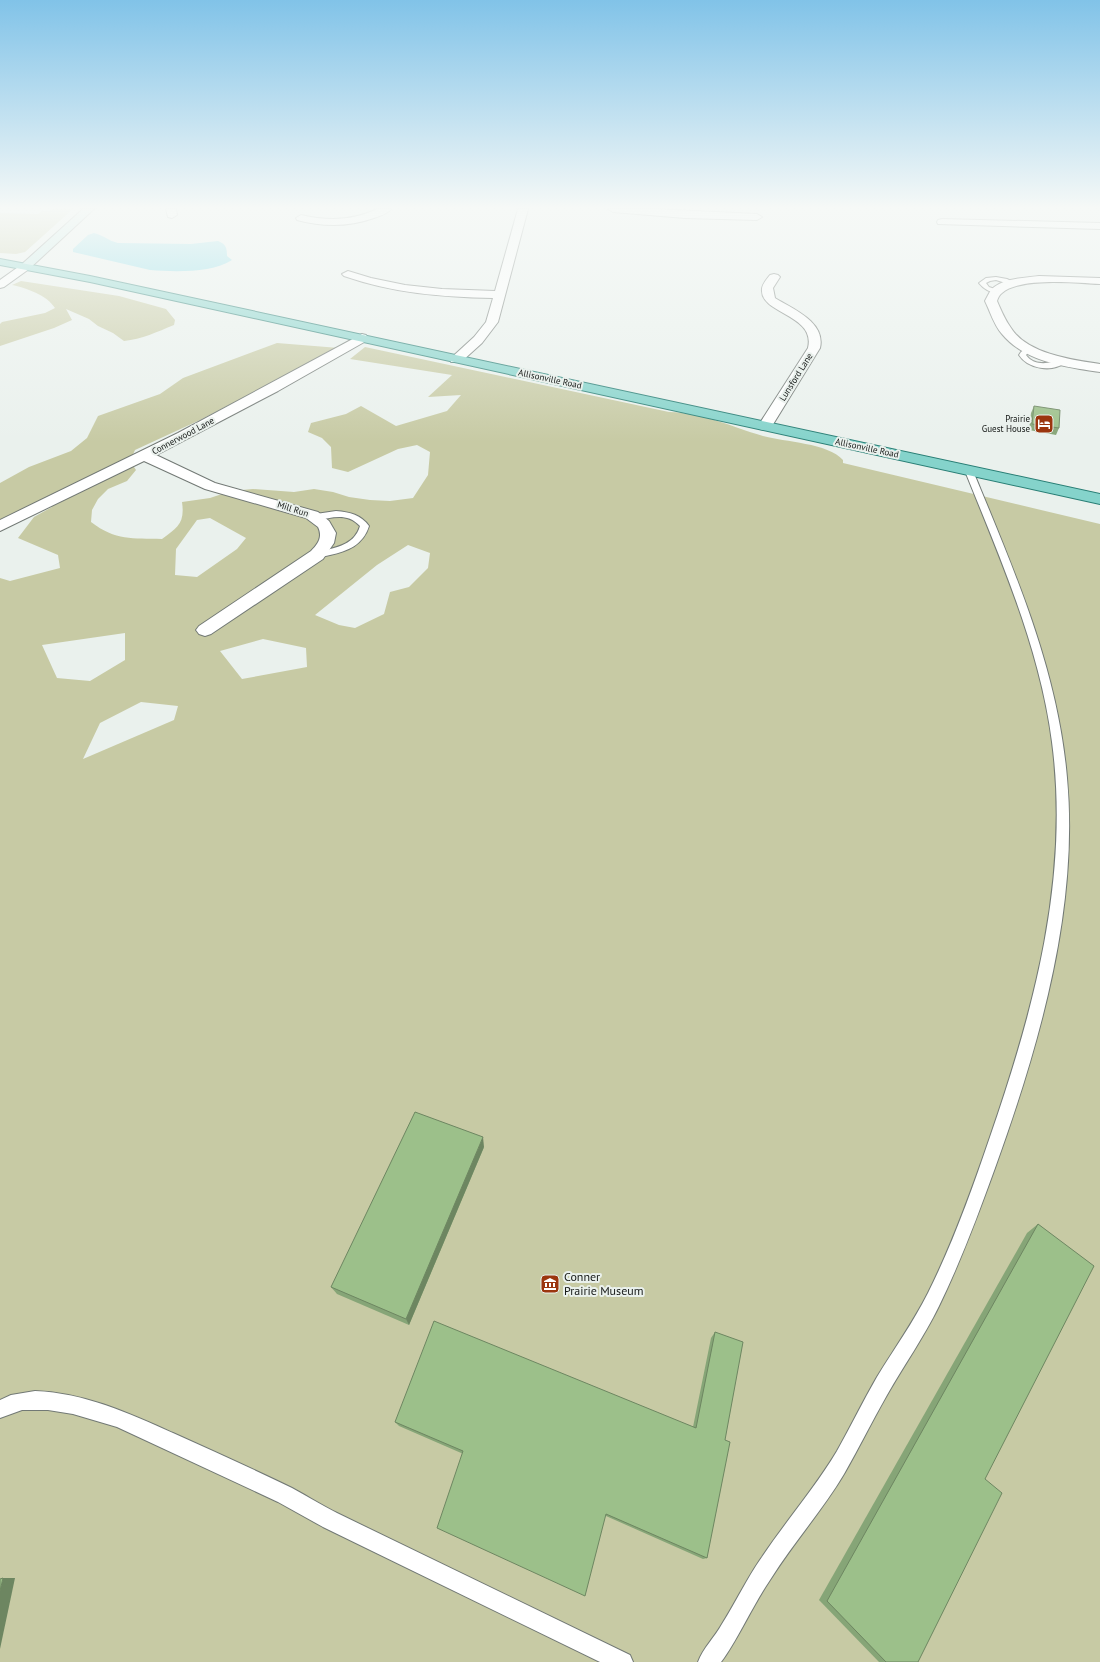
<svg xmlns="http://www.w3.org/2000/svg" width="1100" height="1662" viewBox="0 0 1100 1662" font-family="'PT Sans',sans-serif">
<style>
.green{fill:#c7caa4;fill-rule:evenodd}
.water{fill:#86dae7}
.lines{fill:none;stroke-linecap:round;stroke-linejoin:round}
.lane-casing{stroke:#727975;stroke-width:2}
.street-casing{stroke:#727975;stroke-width:2}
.secondary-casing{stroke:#727975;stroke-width:2}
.primary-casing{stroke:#297e75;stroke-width:2}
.lane{fill:#fff;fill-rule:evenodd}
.street{fill:#fff;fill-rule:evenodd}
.secondary{fill:#c2e9e5;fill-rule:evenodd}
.primary{fill:#85d3cb;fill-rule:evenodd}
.wall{fill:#86a577}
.shaded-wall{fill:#6d8661}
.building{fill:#9cc08a;stroke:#6d8661}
.labels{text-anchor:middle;stroke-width:4;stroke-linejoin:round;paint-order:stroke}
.far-street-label{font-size:9px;fill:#141715;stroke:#eaf1ed}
.far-poi-label{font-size:9px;fill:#141715;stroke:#eaf1ed;text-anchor:end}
.near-poi-label{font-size:12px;fill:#141715;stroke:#eaf1ed;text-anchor:start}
</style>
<rect width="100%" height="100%" fill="#eaf1ed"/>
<g class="green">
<path d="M 52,209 L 73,209 L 25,252 L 16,254 L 0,253 L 0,213 L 38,214 L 42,211 L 50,211 Z"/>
<path d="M 21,281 L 119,296 L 166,309 L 175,320 L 174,325 C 157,332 142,339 124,341 L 113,333 L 98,326 L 89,319 L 66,309 L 72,320 L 54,328 L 0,346 L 0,324 L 2,322 L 45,313 L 55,308 C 47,295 26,288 12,285 Z"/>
<path d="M 277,343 L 339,348 L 200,420 L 135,450 L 130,461 L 136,470 L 127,481 L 108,489 L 98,499 L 92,510 L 91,522 C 116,541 132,538 162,539 C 178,527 185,523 182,502 L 210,498 L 231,491 L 253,489 L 294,492 L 314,489 L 333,492 L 349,497 L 370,500 L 390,501 L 413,498 L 428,475 L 430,452 L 417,445 L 398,449 L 348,472 L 332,468 L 331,447 L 322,438 L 308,432 L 311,423 L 346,414 L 361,406 L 396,426 L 447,411 L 461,395 L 428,397 L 452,375 L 350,359 L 365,347 L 669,412 C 705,413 729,426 763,436 C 785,442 828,443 843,460 L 843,463 L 1100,524 L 1100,1662 L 0,1662 L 0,578 L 10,581 L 60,568 L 58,555 L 18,538 L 34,517 L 52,507 L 48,499 L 0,522 L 0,483 L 29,467 L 71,451 L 87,438 L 98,416 L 160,394 L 183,378 ZM 210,518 L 246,538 L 237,549 L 197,577 L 175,575 L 176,549 L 197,520 ZM 408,545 L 430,553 L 428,568 L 409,587 L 390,592 L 384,614 L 355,628 L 339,625 L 315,615 L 377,565 ZM 125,633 L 125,660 L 90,681 L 57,678 L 42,645 ZM 263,639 L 306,648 L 307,667 L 242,679 L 220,651 ZM 141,702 L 178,706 L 174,720 L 83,759 L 100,723 Z"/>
</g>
<path class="water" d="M 94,233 C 103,235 109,241 118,243 L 191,244 L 218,241 C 226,244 227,248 227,256 L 232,260 C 212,273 175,272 150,270 L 73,252 L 73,249 L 88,235 Z"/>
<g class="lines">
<defs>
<g id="lane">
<path d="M 996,277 L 1007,279 L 1015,283 L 1012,285 L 996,280 L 990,281 L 986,283 L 989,287 L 998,290 L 998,292 C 990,293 984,289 979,283 L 986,278 Z"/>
<path d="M 1028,347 L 1031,349 L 1026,355 C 1035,367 1049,363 1062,360 L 1066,362 C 1052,373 1028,369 1019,355 L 1021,352 Z"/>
<path d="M 966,469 L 969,469 L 973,471 C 1014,570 1058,670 1067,778 C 1079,909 1039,1046 995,1168 C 978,1215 961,1261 939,1306 C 924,1337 904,1365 887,1395 C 872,1421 859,1448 844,1474 C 822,1511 793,1543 770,1580 C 753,1605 741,1633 724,1658 L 721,1662 L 698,1662 C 703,1648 715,1637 722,1624 C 736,1602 747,1578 762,1557 C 786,1521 815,1488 837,1451 C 851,1426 863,1401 877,1377 C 894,1349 913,1323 928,1293 C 953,1243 972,1190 990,1137 C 1034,1010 1070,877 1052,742 C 1040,648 1000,558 965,471 Z"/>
<path d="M 336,511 C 350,512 361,515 369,526 C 363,545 348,551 330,555 C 325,556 319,558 314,557 L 312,555 L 314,553 C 332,548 354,547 360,526 C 343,507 320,525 312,517 L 316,514 Z"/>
<path d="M 35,1391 C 85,1393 128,1413 173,1433 C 213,1451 253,1469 292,1488 C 307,1496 321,1505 337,1513 L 630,1655 L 633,1662 L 600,1662 L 323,1527 L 278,1502 L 117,1427 L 73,1414 L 48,1410 L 22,1410 L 0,1418 L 0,1400 L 11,1395 Z"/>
</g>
<g id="street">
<path d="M 166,209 L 176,209 L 177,215 L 172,218 L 168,217 Z"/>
<path d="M 377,209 L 391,209 C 387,214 380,216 374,218 C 349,227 323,227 297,220 L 296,218 L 301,215 C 327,221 353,221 377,209 Z"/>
<path d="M 518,209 L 528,209 L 498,322 L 482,343 L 461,362 L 451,362 L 450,359 L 474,337 L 486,322 L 493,298 C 441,297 393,293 344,276 L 342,274 L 348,271 L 371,278 L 405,285 L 442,289 L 495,291 Z"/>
<path d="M 608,209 L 654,209 L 757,214 L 762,217 L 757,220 L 685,218 L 613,212 Z"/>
<path d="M 942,219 L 1100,223 L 1100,229 L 938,224 L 937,222 L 938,220 Z"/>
<path d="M 25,264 L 31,267 L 29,269 L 4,287 L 0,288 L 0,280 L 21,265 Z"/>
<path d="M 774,274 L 778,275 L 780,277 L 773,288 L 775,298 C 793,309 826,322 820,348 L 772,426 L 770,429 L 765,430 L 760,429 L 758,426 L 808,348 C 816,315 762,314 762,291 C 761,285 767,279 770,275 Z"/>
<path d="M 1039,276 L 1100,278 L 1100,284 C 1076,283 1020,277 1002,293 C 999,295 998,298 997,301 C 1001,310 1005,320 1011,328 C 1027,354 1073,360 1100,364 L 1100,372 C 1066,367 1025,362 1002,334 C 994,325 990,311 985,301 C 987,297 989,293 991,290 C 1002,278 1024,278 1039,276 Z"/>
<path d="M 362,334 L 366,335 L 368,338 L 366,341 L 278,391 L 156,455 L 215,483 L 318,512 L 329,521 L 336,533 L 334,543 L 323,559 L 211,634 L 205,636 L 199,634 L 196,630 L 199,626 L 311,551 C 318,544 323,537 318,527 L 306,518 L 205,489 L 144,461 L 0,531 L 0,520 L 178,433 Z"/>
</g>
<path id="secondary" d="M 83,209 L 94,209 L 29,269 L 21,269 L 19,267 L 21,265 Z"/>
<path id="primary" d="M 0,259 L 90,276 L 1100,494 L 1100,504 L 90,282 L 0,265 Z"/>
</defs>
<use href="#lane" class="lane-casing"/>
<use href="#street" class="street-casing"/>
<use href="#secondary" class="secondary-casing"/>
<use href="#primary" class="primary-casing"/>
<use href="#lane" class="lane"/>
<use href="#street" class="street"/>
<use href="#secondary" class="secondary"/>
<use href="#primary" class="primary"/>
</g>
<g class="wall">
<path d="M 1034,406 L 1059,428 L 1056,435 L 1029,430 L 1031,413 Z"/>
<path d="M 484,1147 L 409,1325 L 337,1294 L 331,1287 Z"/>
<path d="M 1038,1224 L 985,1479 L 918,1662 L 879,1662 L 819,1600 L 1027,1233 Z"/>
<path d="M 715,1332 L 725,1440 L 707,1558 L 703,1559 L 606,1516 L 399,1426 L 395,1422 L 693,1427 L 711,1338 Z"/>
</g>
<g class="shaded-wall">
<path d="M 483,1137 L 484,1147 L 409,1325 L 406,1319 Z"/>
<path d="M 3,1578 L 15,1578 L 0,1649 L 0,1591 Z"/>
</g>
<g class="building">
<path d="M 1034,406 L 1060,410 L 1059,428 L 1032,424 Z"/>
<path d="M 415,1112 L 483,1137 L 406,1319 L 331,1287 Z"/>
<path d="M 1038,1224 L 1094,1266 L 985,1479 L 1002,1493 L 918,1662 L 886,1662 L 827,1601 Z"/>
<path d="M 434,1321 L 696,1428 L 715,1332 L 743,1342 L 725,1440 L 730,1442 L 707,1558 L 606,1514 L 585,1596 L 437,1528 L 463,1451 L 395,1422 Z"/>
<path d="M 3,1578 L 0,1591 L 0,1579 Z"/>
</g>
<linearGradient id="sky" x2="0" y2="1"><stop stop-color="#81c3e8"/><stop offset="0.47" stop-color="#f6f9f7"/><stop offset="1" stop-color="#f6f9f7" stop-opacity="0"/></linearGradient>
<rect width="1100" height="442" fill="url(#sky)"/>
<defs>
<symbol id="hotel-square" viewBox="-11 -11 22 22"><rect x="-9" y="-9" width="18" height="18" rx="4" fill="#9b350e" stroke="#eaf1ed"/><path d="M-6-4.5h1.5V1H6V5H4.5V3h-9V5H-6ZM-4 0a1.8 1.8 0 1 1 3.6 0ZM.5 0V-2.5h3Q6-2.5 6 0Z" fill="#fff"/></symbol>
<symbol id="museum-square" viewBox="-11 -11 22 22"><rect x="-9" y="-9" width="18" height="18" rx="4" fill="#9b350e" stroke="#eaf1ed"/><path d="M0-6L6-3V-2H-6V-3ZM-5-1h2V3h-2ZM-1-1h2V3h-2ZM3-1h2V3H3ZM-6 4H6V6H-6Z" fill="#fff"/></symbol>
</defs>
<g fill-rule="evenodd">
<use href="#hotel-square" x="1033" y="413" width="22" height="22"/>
<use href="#museum-square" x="539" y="1273" width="22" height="22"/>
</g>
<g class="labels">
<g class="far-street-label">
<text transform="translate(796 377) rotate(-58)" y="3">Lunsford Lane</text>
<text transform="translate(550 379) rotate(12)" y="3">Allisonville Road</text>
<text transform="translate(183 436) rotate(-28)" y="3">Connerwood Lane</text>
<text transform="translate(867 448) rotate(12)" y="3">Allisonville Road</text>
<text transform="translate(293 509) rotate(18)" y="3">Mill Run</text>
</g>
<g class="far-poi-label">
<text x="1030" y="422">Prairie<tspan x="1030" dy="10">Guest House</tspan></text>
</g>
<g class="near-poi-label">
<text x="564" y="1281">Conner<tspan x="564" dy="14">Prairie Museum</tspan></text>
</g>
</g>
</svg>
